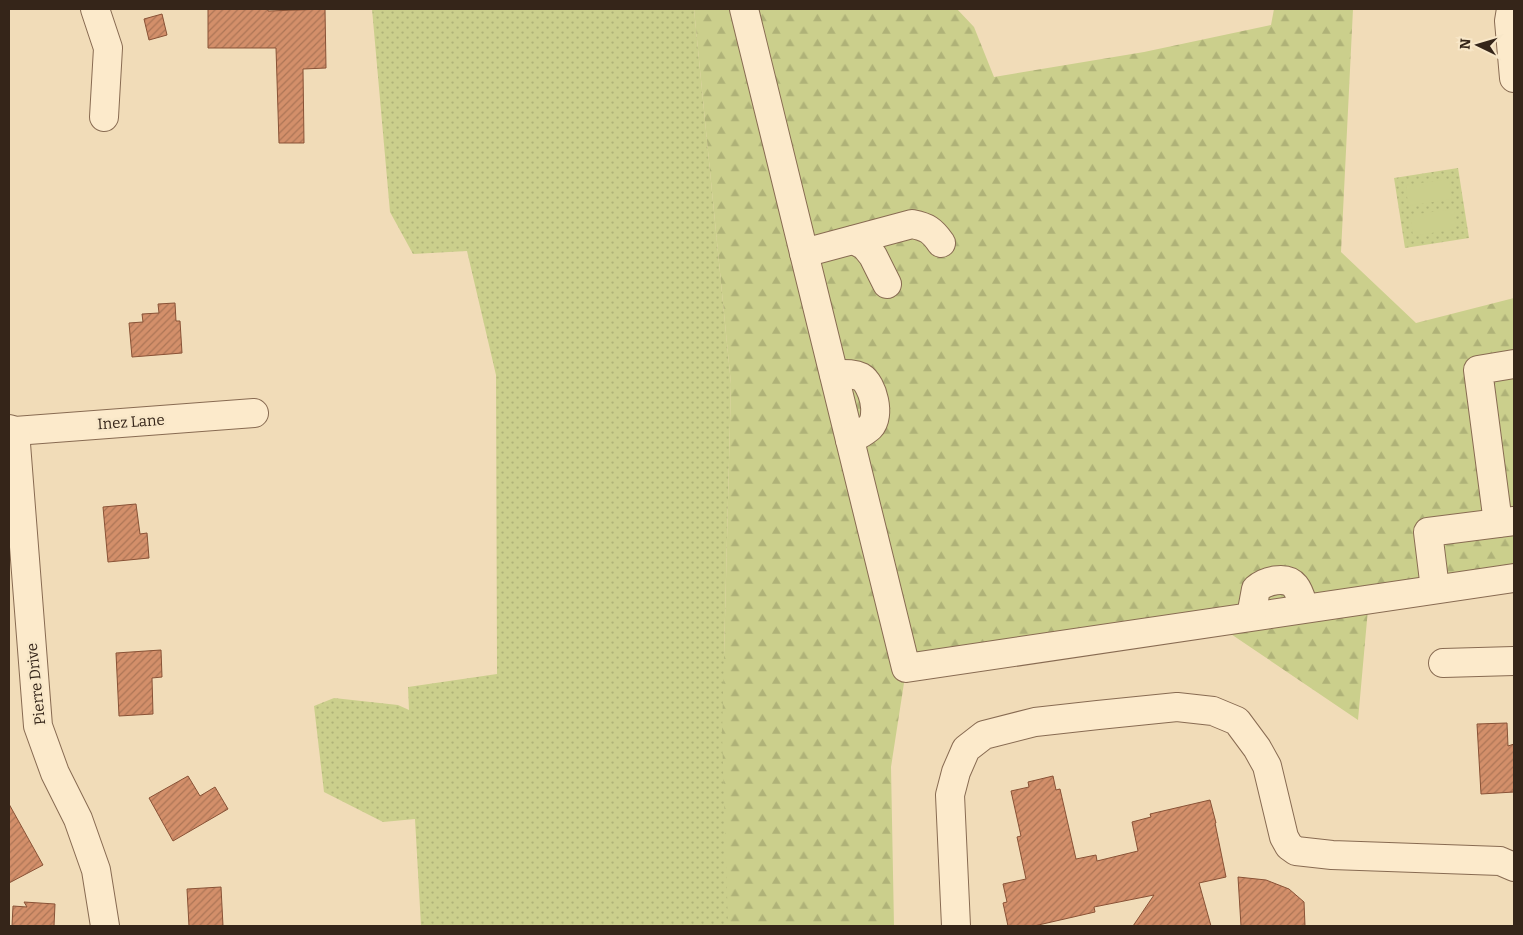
<svg xmlns="http://www.w3.org/2000/svg" width="1523" height="935" viewBox="0 0 1523 935" font-family="Bitter,serif">
<style>
.grass{fill:url(#grass-dots)}
.forest{fill:url(#forest-firs)}
.pitch{fill:#cbcf8c}
.building{fill:url(#building-hatch);stroke:#895236}
.lines{fill:none;stroke-linecap:round;stroke-linejoin:round}
.minor-casing{stroke:#886b52;stroke-width:30}
.minor{stroke:#fceacb;stroke-width:28}
.labels{text-anchor:middle;stroke-width:5;stroke-linejoin:round;paint-order:stroke}
.street-label{font-size:15px;fill:#352519;stroke:#f8e7c8}
</style>
<defs>
<pattern id="grass-dots" width="8" height="8" patternUnits="userSpaceOnUse" patternTransform="scale(1.25)"><rect width="8" height="8" fill="#cbcf8c"/><path d="M2 2h.1M6 6h.1" fill="none" stroke="#afb278" stroke-width="1.8" stroke-linecap="round"/></pattern>
<pattern id="forest-firs" width="22" height="20" patternUnits="userSpaceOnUse" patternTransform="scale(1.25)"><rect width="22" height="20" fill="#cbcf8c"/><path d="M5 1l3.5 6h-7zM16 11l3.5 6h-7z" fill="#afb278"/></pattern>
<pattern id="building-hatch" width="6" height="6" patternUnits="userSpaceOnUse" patternTransform="scale(1.25)"><rect width="6" height="6" fill="#d38f6a"/><path d="M-1 1l2-2M0 6l6-6M5 7l2-2" fill="none" stroke="#ac7556"/></pattern>
</defs>
<rect width="100%" height="100%" fill="#f1dcb8"/>
<g class="grass">
<path d="M 372,9 L 694,9 L 731,384 L 724,655 L 798,926 L 421,926 L 415,819 L 383,822 L 324,792 L 314,706 L 334,698 L 398,705 L 409,710 L 408,687 L 497,674 L 496,375 L 467,251 L 413,254 L 390,212 Z"/>
<path d="M 1458,168 L 1469,238 L 1405,248 L 1394,178 Z"/>
</g>
<path class="forest" d="M 694,9 L 957,9 L 974,27 L 994,77 L 1144,52 L 1271,25 L 1274,9 L 1353,9 L 1341,252 L 1416,323 L 1514,298 L 1514,580 L 1368,609 L 1358,720 L 1222,628 L 906,670 L 891,767 L 894,926 L 728,926 L 722,734 L 731,384 Z"/>
<g class="pitch">
<path d="M 1449,179 L 1452,199 L 1408,206 L 1406,185 Z"/>
<path d="M 1454,209 L 1456,229 L 1413,236 L 1410,215 Z"/>
</g>
<g class="building">
<path d="M 208,9 L 268,9 L 268,11 L 325,9 L 326,68 L 303,69 L 304,143 L 279,143 L 276,48 L 208,48 Z"/>
<path d="M 162,14 L 167,35 L 149,40 L 144,19 Z"/>
<path d="M 175,303 L 176,321 L 180,321 L 182,353 L 132,357 L 129,323 L 143,322 L 142,314 L 159,313 L 158,304 Z"/>
<path d="M 136,504 L 140,534 L 147,533 L 149,558 L 108,562 L 103,507 Z"/>
<path d="M 161,650 L 162,677 L 152,678 L 153,714 L 119,716 L 116,653 Z"/>
<path d="M 1507,723 L 1508,746 L 1514,744 L 1514,792 L 1481,794 L 1477,724 Z"/>
<path d="M 188,776 L 200,796 L 215,787 L 228,809 L 173,841 L 149,798 Z"/>
<path d="M 1053,776 L 1056,790 L 1060,789 L 1076,859 L 1096,855 L 1097,861 L 1138,851 L 1132,822 L 1151,817 L 1150,814 L 1210,800 L 1216,823 L 1215,823 L 1226,877 L 1199,883 L 1211,926 L 1133,926 L 1154,895 L 1094,907 L 1095,912 L 1034,926 L 1008,926 L 1003,903 L 1007,902 L 1003,884 L 1026,879 L 1017,837 L 1021,836 L 1011,791 L 1029,787 L 1028,782 Z"/>
<path d="M 9,804 L 43,865 L 9,883 Z"/>
<path d="M 1238,877 L 1266,880 L 1289,889 L 1304,902 L 1305,926 L 1241,926 Z"/>
<path d="M 221,887 L 223,926 L 189,926 L 187,889 Z"/>
<path d="M 24,902 L 55,904 L 54,926 L 12,926 L 13,906 L 27,907 Z"/>
</g>
<g class="lines">
<defs>
<g id="minor">
<path d="M 95,9 L 108,48 L 104,117"/>
<path d="M 744,9 L 906,668 L 1514,578"/>
<path d="M 1511,9 L 1509,21 L 1514,78"/>
<path d="M 854,240 L 865,246 L 873,256 L 887,284"/>
<path d="M 804,253 L 912,224 C 927,227 932,230 941,243"/>
<path d="M 834,374 C 843,374 853,373 861,377 C 873,384 881,416 870,427 C 865,432 856,436 850,440"/>
<path d="M 9,429 L 15,431 L 254,413"/>
<path d="M 15,431 L 38,726 L 55,773 L 78,819 L 96,870 L 105,926"/>
<path d="M 1498,523 L 1478,370 L 1514,364"/>
<path d="M 1435,589 L 1428,532 L 1514,521"/>
<path d="M 1251,616 L 1256,589 C 1265,581 1286,575 1295,586 C 1300,592 1302,602 1304,608"/>
<path d="M 1443,663 L 1514,661"/>
<path d="M 956,926 L 950,795 L 956,772 L 966,749 L 984,735 L 1035,722 L 1098,715 L 1177,707 L 1213,711 L 1237,721 L 1257,748 L 1267,766 L 1284,837 L 1289,846 L 1296,851 L 1332,855 L 1500,861 L 1514,867"/>
</g>
</defs>
<use href="#minor" class="minor-casing"/>
<use href="#minor" class="minor"/>
</g>
<g class="labels">
<g class="street-label">
<text transform="translate(131 422) rotate(-4)" y="5">Inez Lane</text>
<text transform="translate(36 684) rotate(-96)" y="5">Pierre Drive</text>
</g>
</g>
<rect width="1523" height="935" fill="none" stroke="#352519" stroke-width="20"/>
<g transform="translate(1478 45) rotate(275)" stroke="#f8e7c8" stroke-width="4" paint-order="stroke">
<path d="M0-4L9 19L0 12L-9 19Z" fill="#352519"/>
<text y="-8" font-size="14" font-weight="bold" text-anchor="middle" fill="#352519">N</text>
</g>
</svg>
